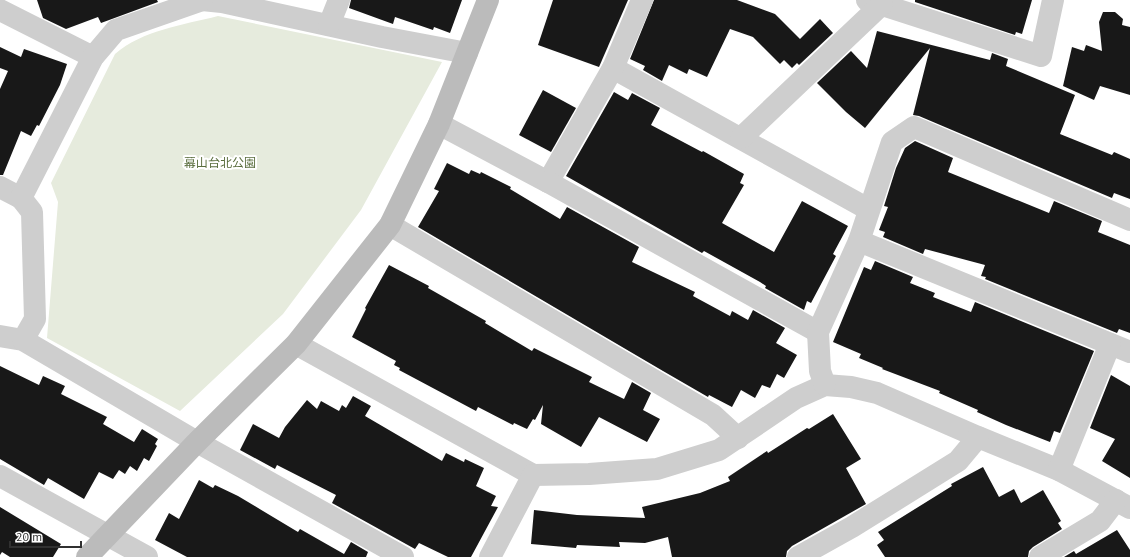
<svg xmlns="http://www.w3.org/2000/svg" width="1130" height="557" viewBox="0 0 1130 557" font-family="'PT Sans','Noto Sans JP',sans-serif">
<style>
.green{fill:#e6ebdd}
.building{fill:#181818}
.lines{fill:none;stroke-linecap:round;stroke-linejoin:round}
.street{stroke:#cecece;stroke-width:22}
.secondary{stroke:#bbb;stroke-width:22}
.labels{text-anchor:middle;stroke-width:4;stroke-linejoin:round;paint-order:stroke}
.park-label{font-size:12px;fill:#5a6e3e;stroke:#fff}
</style>
<rect width="100%" height="100%" fill="#fff"/>
<path class="green" d="M 218,16 L 442,62 L 361,210 L 283,314 L 180,411 L 47,338 L 58,202 L 51,183 L 115,54 C 143,30 183,25 218,16 Z"/>
<g class="building">
<path d="M 37,0 L 157,0 L 158,2 L 101,23 L 98,17 L 66,29 L 43,18 Z"/>
<path d="M 351,0 L 462,0 L 450,33 L 434,27 L 433,30 L 395,17 L 393,24 L 349,8 Z"/>
<path d="M 553,0 L 628,0 L 599,67 L 538,45 Z"/>
<path d="M 654,0 L 737,0 L 775,14 L 800,39 L 820,19 L 833,33 L 799,65 L 797,63 L 792,68 L 784,60 L 780,64 L 753,37 L 730,29 L 707,77 L 689,69 L 687,74 L 669,65 L 662,81 L 643,70 L 645,66 L 630,59 Z"/>
<path d="M 915,0 L 1032,0 L 1022,34 L 1016,32 L 1015,35 L 915,2 Z"/>
<path d="M 1103,12 L 1115,12 L 1123,19 L 1122,25 L 1130,27 L 1130,95 L 1100,86 L 1094,100 L 1063,86 L 1072,47 L 1084,51 L 1086,45 L 1102,51 L 1099,22 Z"/>
<path d="M 877,31 L 990,60 L 992,53 L 1008,59 L 1006,66 L 1075,95 L 1060,134 L 1112,155 L 1114,152 L 1130,159 L 1130,199 L 1114,193 L 1112,198 L 919,116 L 913,115 L 930,48 L 865,128 L 846,112 L 817,83 L 851,51 L 867,68 Z"/>
<path d="M 0,47 L 21,57 L 24,49 L 67,64 L 60,85 L 39,126 L 37,125 L 31,136 L 21,131 L 3,175 L 0,175 L 0,89 L 8,71 L 0,68 Z"/>
<path d="M 543,90 L 576,108 L 551,152 L 519,135 Z"/>
<path d="M 614,92 L 628,100 L 632,93 L 660,108 L 651,125 L 702,152 L 703,151 L 744,174 L 740,183 L 744,185 L 722,223 L 774,252 L 802,201 L 848,226 L 833,254 L 836,256 L 811,303 L 807,301 L 804,310 L 765,288 L 766,286 L 760,282 L 704,251 L 702,253 L 566,176 Z"/>
<path d="M 915,141 L 953,158 L 948,172 L 1049,213 L 1054,201 L 1102,221 L 1098,232 L 1130,245 L 1130,333 L 1119,329 L 1117,333 L 985,279 L 986,277 L 981,276 L 985,265 L 925,249 L 923,254 L 883,237 L 885,232 L 879,230 L 888,207 L 884,206 L 896,168 L 905,148 Z"/>
<path d="M 447,163 L 469,174 L 471,170 L 480,174 L 481,172 L 511,187 L 510,189 L 560,219 L 567,207 L 639,247 L 632,262 L 695,292 L 693,296 L 730,316 L 732,311 L 748,320 L 753,310 L 785,328 L 776,343 L 797,355 L 784,378 L 777,374 L 770,388 L 762,385 L 755,398 L 741,390 L 732,407 L 709,395 L 708,397 L 663,371 L 418,227 L 439,191 L 434,189 Z"/>
<path d="M 875,261 L 913,277 L 910,283 L 935,293 L 933,297 L 971,312 L 975,302 L 1094,351 L 1060,433 L 1054,431 L 1050,442 L 1006,425 L 977,412 L 978,410 L 939,393 L 940,391 L 882,369 L 883,368 L 859,358 L 861,354 L 833,342 L 864,267 L 871,270 Z"/>
<path d="M 389,265 L 429,286 L 428,288 L 486,321 L 485,323 L 532,351 L 534,348 L 592,377 L 589,382 L 624,399 L 632,382 L 651,393 L 643,410 L 660,419 L 647,442 L 599,417 L 581,447 L 541,424 L 543,405 L 535,420 L 533,419 L 527,429 L 514,423 L 513,425 L 478,407 L 476,411 L 399,370 L 400,368 L 394,365 L 396,361 L 352,337 L 366,309 L 365,308 Z"/>
<path d="M 0,366 L 39,385 L 43,376 L 65,386 L 61,394 L 107,417 L 103,424 L 134,442 L 142,429 L 158,439 L 155,444 L 157,446 L 149,461 L 144,458 L 137,471 L 130,466 L 125,474 L 119,470 L 113,479 L 99,472 L 84,499 L 48,478 L 44,485 L 0,459 Z"/>
<path d="M 1111,375 L 1130,386 L 1130,478 L 1102,461 L 1115,439 L 1090,428 Z"/>
<path d="M 353,396 L 371,406 L 365,416 L 442,461 L 446,453 L 464,462 L 465,459 L 484,468 L 476,486 L 496,496 L 491,506 L 498,507 L 471,557 L 448,557 L 419,543 L 415,549 L 332,503 L 336,495 L 277,465 L 275,469 L 240,450 L 253,424 L 279,438 L 285,427 L 307,400 L 317,409 L 321,401 L 339,411 L 342,405 L 346,408 Z"/>
<path d="M 833,414 L 861,459 L 846,468 L 866,504 L 792,546 L 787,551 L 786,557 L 672,557 L 668,537 L 645,543 L 619,542 L 620,547 L 577,545 L 576,548 L 531,544 L 534,510 L 577,515 L 645,518 L 642,507 L 700,493 L 730,481 L 728,477 L 767,451 L 768,453 L 807,428 L 809,429 Z"/>
<path d="M 983,467 L 999,497 L 1014,489 L 1021,503 L 1043,490 L 1061,521 L 1058,523 L 1062,529 L 1033,547 L 1029,551 L 1028,557 L 885,557 L 877,545 L 884,540 L 878,532 L 952,486 L 951,484 Z"/>
<path d="M 199,480 L 213,488 L 215,485 L 238,496 L 298,532 L 300,529 L 344,554 L 351,542 L 368,552 L 366,557 L 187,557 L 155,540 L 169,513 L 179,519 Z"/>
<path d="M 0,507 L 61,544 L 53,557 L 10,557 L 2,552 L 0,555 Z"/>
<path d="M 1117,530 L 1130,550 L 1130,557 L 1064,557 L 1074,551 L 1076,554 Z"/>
</g>
<g class="lines">
<g class="street">
<path d="M 202,0 L 222,2 L 382,37 L 467,53"/>
<path d="M 867,0 L 1041,56 L 1053,0"/>
<path d="M 0,10 L 93,57"/>
<path d="M 329,25 L 339,0"/>
<path d="M 613,68 L 868,209"/>
<path d="M 439,124 L 548,182 L 613,68 L 642,0"/>
<path d="M 741,138 L 882,4"/>
<path d="M 548,182 L 818,332"/>
<path d="M 0,187 L 21,198"/>
<path d="M 390,225 L 713,415 L 738,438"/>
<path d="M 859,241 L 1130,352"/>
<path d="M 0,336 L 23,340 L 197,442 L 403,557"/>
<path d="M 23,340 L 35,319 L 32,212 L 21,198 L 93,57 L 116,30 L 202,0"/>
<path d="M 296,344 L 533,475 L 589,474 L 657,469 L 719,450 L 796,398 L 825,385 L 851,387 L 877,393 L 978,437 L 1059,470 L 1130,508"/>
<path d="M 825,385 L 820,371 L 818,332 L 859,241 L 892,142 L 914,127 L 1130,220"/>
<path d="M 1059,470 L 1110,344"/>
<path d="M 0,476 L 147,557"/>
<path d="M 490,557 L 533,475"/>
<path d="M 798,557 L 852,527 L 958,461 L 978,437"/>
<path d="M 1040,557 L 1100,521 L 1116,500"/>
</g>
<path class="secondary" d="M 87,557 L 197,442 L 296,344 L 390,225 L 439,124 L 488,0"/>
</g>
<g class="labels">
<g class="park-label">
<text x="220" y="167">幕山台北公園</text>
</g>
</g>
<path d="M10 541v6h71v-6" fill="none" stroke="#313131" stroke-width="2"/>
<text x="16" y="541" font-size="12" fill="#313131" stroke="#ffffff" stroke-width="3" paint-order="stroke">20 m</text>
</svg>
